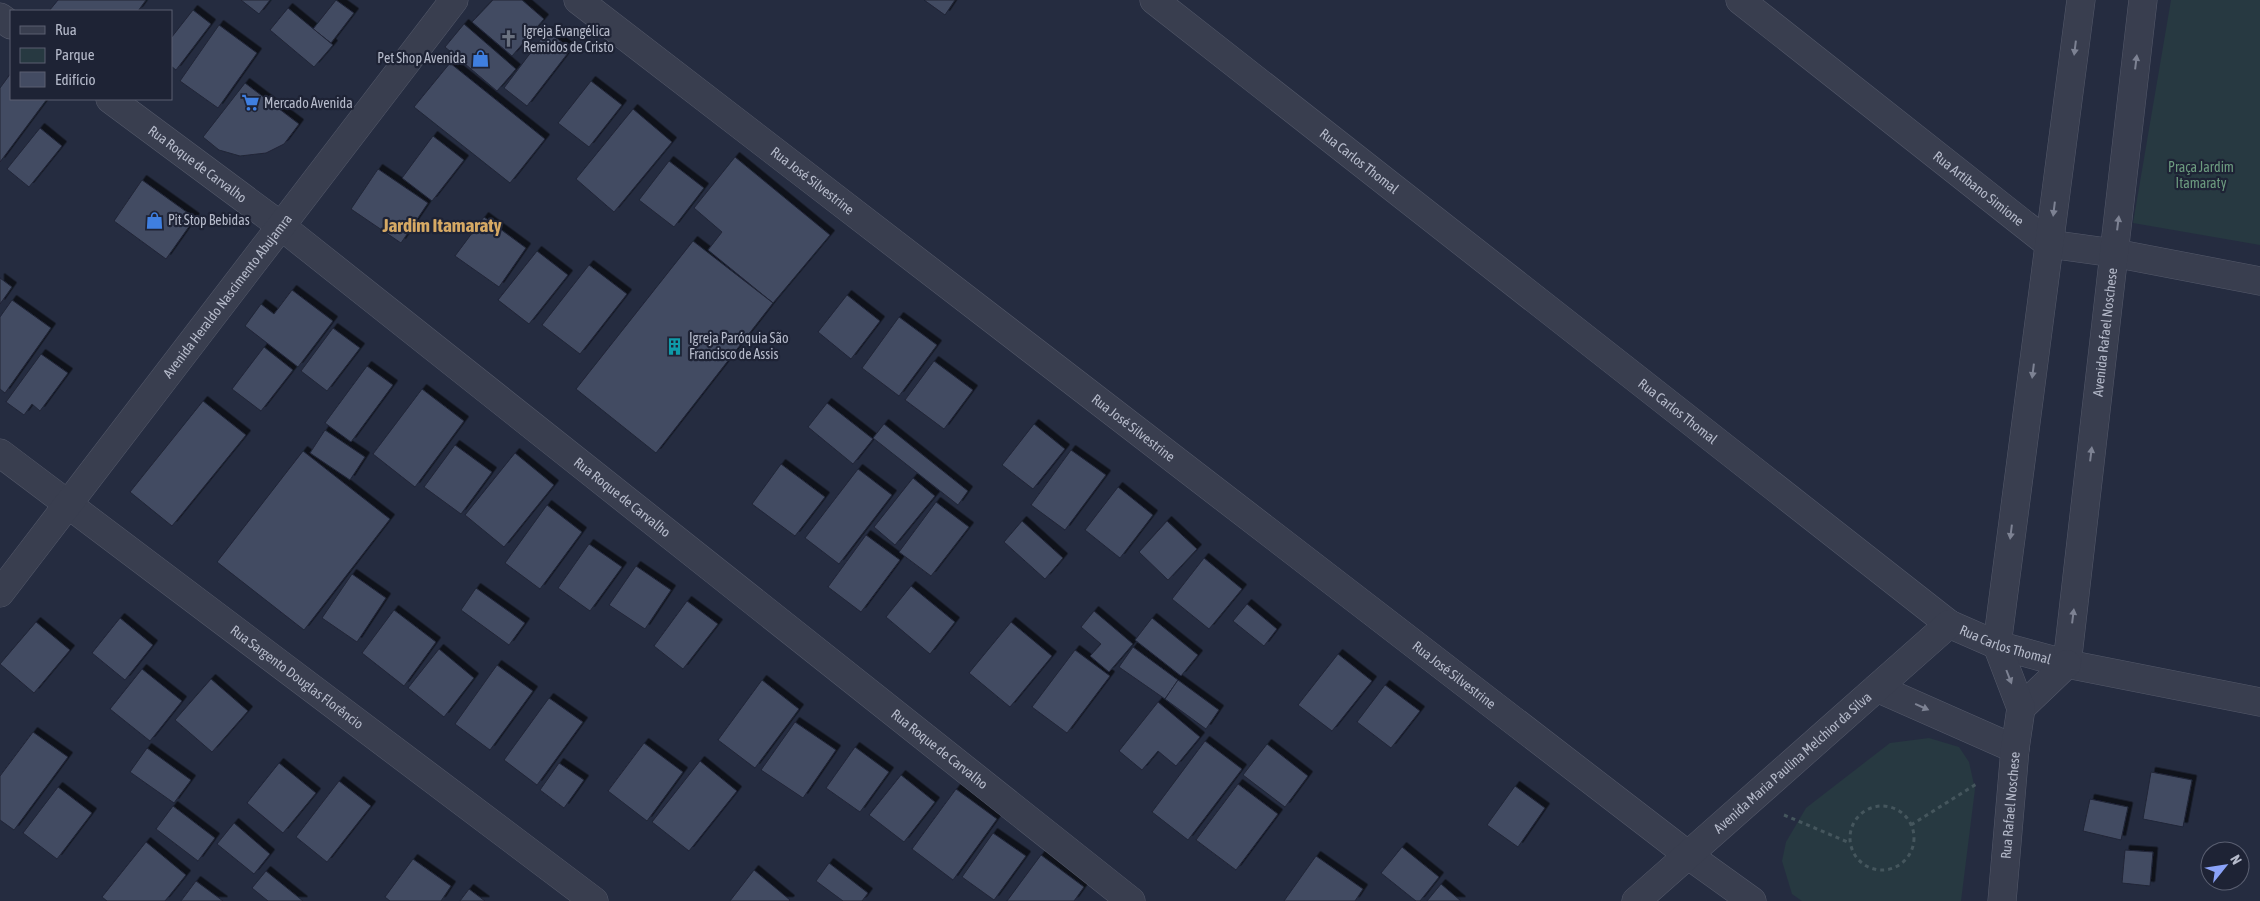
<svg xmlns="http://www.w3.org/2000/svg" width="2260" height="901" viewBox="0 0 2260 901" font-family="'Asap Condensed',sans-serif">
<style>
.green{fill:#273941}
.building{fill:#434b62;stroke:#202537;filter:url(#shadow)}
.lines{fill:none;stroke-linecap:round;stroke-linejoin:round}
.minor-casing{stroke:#54596a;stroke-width:29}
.path{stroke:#45565d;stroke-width:3;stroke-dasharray:4 4;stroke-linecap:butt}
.minor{stroke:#393e4f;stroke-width:28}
.oneway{fill:#7d8293}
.labels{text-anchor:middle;stroke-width:4.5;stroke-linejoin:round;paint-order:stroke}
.poi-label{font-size:14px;fill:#b5baca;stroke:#1e2335;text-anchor:start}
.street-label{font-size:14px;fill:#b5baca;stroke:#1e2335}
.park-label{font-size:14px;fill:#6c9b7f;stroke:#1e2335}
.district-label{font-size:19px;font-weight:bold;fill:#d6a964;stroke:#1e2335}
</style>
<defs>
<filter id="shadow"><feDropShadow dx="4.5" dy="-4.5" stdDeviation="0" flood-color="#0009"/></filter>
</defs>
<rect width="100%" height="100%" fill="#252c40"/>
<g class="green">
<path d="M 2171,0 L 2260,0 L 2260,245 L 2133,223 Z"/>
<path d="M 1929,738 L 1959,747 L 1969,762 L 1975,789 L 1961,901 L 1802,901 L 1792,894 L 1782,861 L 1786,842 L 1806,808 L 1890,743 Z"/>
</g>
<g class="building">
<path d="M 58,0 L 146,0 L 138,11 L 49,11 Z"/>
<path d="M 241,0 L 270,0 L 259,14 Z"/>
<path d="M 336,0 L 354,13 L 331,43 L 313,29 Z"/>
<path d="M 493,0 L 522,0 L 544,19 L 512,56 L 472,22 Z"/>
<path d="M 924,0 L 955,0 L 945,15 Z"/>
<path d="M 288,8 L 333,45 L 314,67 L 270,30 Z"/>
<path d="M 193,10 L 211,24 L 176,70 L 171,66 L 171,38 Z"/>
<path d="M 464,24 L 516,69 L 497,91 L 445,47 Z"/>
<path d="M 219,25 L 257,53 L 218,108 L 180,81 Z"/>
<path d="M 547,31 L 571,49 L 527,106 L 504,88 Z"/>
<path d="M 450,63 L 545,139 L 510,183 L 414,107 Z"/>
<path d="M 11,73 L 11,99 L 47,99 L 0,162 L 0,88 Z"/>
<path d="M 591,81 L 622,105 L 589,147 L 558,123 Z"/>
<path d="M 245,83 L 299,124 L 284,144 L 266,153 L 240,156 L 219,150 L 203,137 Z"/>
<path d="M 633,109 L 672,142 L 614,212 L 576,179 Z"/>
<path d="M 40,128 L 62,146 L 29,187 L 7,169 Z"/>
<path d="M 433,136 L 464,160 L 432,201 L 402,178 Z"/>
<path d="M 735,157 L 830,235 L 773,303 L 708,250 L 722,232 L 694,208 Z"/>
<path d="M 669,161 L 704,188 L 674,227 L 639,200 Z"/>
<path d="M 378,169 L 428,203 L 401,243 L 351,209 Z"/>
<path d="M 142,180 L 195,218 L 166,259 L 114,221 Z"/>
<path d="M 484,217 L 526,248 L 499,287 L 455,256 Z"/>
<path d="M 693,241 L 773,303 L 656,453 L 576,389 Z"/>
<path d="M 537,251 L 568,275 L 529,324 L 498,300 Z"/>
<path d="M 589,265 L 627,294 L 580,354 L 542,325 Z"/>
<path d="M 0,278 L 12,287 L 0,304 Z"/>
<path d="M 292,290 L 333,321 L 298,367 L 245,326 L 261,304 L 274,314 Z"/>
<path d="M 847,295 L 880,321 L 851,359 L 818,332 Z"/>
<path d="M 12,300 L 51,328 L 5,393 L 0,389 L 0,317 Z"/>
<path d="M 899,317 L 937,345 L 899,396 L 862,368 Z"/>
<path d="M 333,328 L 360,348 L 327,391 L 301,371 Z"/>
<path d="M 264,347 L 293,370 L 261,411 L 232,389 Z"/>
<path d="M 41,354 L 68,373 L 40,411 L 32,404 L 24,415 L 6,402 Z"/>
<path d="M 934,361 L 973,390 L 944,429 L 905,400 Z"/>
<path d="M 367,366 L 393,385 L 351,442 L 325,423 Z"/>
<path d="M 422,389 L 464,421 L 415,487 L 373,454 Z"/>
<path d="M 203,401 L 246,435 L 172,526 L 130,492 Z"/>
<path d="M 827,403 L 873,439 L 853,464 L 808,427 Z"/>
<path d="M 884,424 L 968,491 L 958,505 L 873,438 Z"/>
<path d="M 1034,424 L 1065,449 L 1033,489 L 1002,465 Z"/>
<path d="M 325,430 L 365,457 L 350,480 L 310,453 Z"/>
<path d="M 455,445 L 492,472 L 461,514 L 424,487 Z"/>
<path d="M 1071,450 L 1106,475 L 1065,530 L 1031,505 Z"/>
<path d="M 303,451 L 390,519 L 304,630 L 217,562 Z"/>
<path d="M 515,453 L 554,485 L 504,547 L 465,515 Z"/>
<path d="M 781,464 L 825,497 L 795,536 L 752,504 Z"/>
<path d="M 858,469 L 892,495 L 839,564 L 805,538 Z"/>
<path d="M 913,478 L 935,496 L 895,545 L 874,527 Z"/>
<path d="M 1118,487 L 1153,515 L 1120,558 L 1085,530 Z"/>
<path d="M 936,502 L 969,527 L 931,576 L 899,552 Z"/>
<path d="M 547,505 L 582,532 L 540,589 L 505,563 Z"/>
<path d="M 1022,521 L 1063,558 L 1045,579 L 1004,542 Z"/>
<path d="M 1167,521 L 1197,549 L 1168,580 L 1139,552 Z"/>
<path d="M 866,535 L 900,560 L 861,612 L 828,587 Z"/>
<path d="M 589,544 L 622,567 L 590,611 L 558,588 Z"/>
<path d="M 1204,558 L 1242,589 L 1209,629 L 1172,599 Z"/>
<path d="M 636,566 L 671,590 L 645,629 L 609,605 Z"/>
<path d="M 352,574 L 386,598 L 357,642 L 322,618 Z"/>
<path d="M 911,586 L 955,622 L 930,654 L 886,617 Z"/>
<path d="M 476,588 L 525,623 L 509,645 L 461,610 Z"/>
<path d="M 687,601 L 718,624 L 683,669 L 654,646 Z"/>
<path d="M 1247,604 L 1277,629 L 1264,646 L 1233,621 Z"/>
<path d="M 394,610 L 436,642 L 404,686 L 362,653 Z"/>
<path d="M 1094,611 L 1133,644 L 1109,672 L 1090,656 L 1101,644 L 1081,627 Z"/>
<path d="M 120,618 L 153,645 L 125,680 L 92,653 Z"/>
<path d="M 1152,618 L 1198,655 L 1181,676 L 1135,640 Z"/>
<path d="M 36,622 L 70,650 L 34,693 L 0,664 Z"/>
<path d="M 1011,622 L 1052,656 L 1010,707 L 969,673 Z"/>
<path d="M 1133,647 L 1178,680 L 1165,699 L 1119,667 Z"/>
<path d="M 439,649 L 474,678 L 444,717 L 408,688 Z"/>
<path d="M 1075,650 L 1110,676 L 1067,733 L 1032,707 Z"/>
<path d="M 1338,654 L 1372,681 L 1332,731 L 1298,705 Z"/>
<path d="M 497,665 L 533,691 L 490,750 L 455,724 Z"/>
<path d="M 142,669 L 182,701 L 150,741 L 110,709 Z"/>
<path d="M 211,679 L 248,711 L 212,752 L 175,720 Z"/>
<path d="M 762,680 L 799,709 L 755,768 L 718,740 Z"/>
<path d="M 1178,680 L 1219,710 L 1206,729 L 1165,699 Z"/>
<path d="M 1385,685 L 1420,711 L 1391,748 L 1357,722 Z"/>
<path d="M 549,698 L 583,722 L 537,785 L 504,760 Z"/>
<path d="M 1158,702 L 1200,737 L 1176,766 L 1158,751 L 1142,770 L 1119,751 Z"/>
<path d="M 795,722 L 836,750 L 803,798 L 761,770 Z"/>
<path d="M 33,732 L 68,757 L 14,830 L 0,820 L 0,776 Z"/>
<path d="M 1205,741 L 1242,769 L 1188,840 L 1152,812 Z"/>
<path d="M 644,743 L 683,772 L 647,821 L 608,791 Z"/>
<path d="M 1267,744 L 1308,776 L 1285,807 L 1243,775 Z"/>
<path d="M 855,747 L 889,772 L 860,812 L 826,788 Z"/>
<path d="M 147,748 L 191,780 L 174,803 L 130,772 Z"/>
<path d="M 700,761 L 737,791 L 689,851 L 652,822 Z"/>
<path d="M 279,763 L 316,793 L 283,833 L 247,803 Z"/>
<path d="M 559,763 L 584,780 L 564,808 L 540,790 Z"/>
<path d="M 2151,772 L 2192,780 L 2183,827 L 2143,819 Z"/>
<path d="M 901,775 L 935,802 L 904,842 L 869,815 Z"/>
<path d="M 339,781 L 371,806 L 327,862 L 296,837 Z"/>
<path d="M 1238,784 L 1278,814 L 1236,870 L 1196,840 Z"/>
<path d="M 1515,786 L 1545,808 L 1518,847 L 1487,825 Z"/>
<path d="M 58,787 L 92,813 L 57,859 L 23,833 Z"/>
<path d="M 956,789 L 997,819 L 953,880 L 912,849 Z"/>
<path d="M 2090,799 L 2128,807 L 2121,840 L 2083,831 Z"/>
<path d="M 173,806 L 215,838 L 198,861 L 156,829 Z"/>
<path d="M 234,823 L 270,854 L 254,874 L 217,844 Z"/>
<path d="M 993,833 L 1026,856 L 994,900 L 962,877 Z"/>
<path d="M 146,842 L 186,875 L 165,901 L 107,901 L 102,897 Z"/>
<path d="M 1402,847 L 1439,877 L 1420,901 L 1416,901 L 1381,873 Z"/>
<path d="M 2125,850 L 2153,852 L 2150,886 L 2122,883 Z"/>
<path d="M 1041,855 L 1084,887 L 1074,901 L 1007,901 Z"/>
<path d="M 1316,856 L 1363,889 L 1355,901 L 1284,901 Z"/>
<path d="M 413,859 L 451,886 L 441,901 L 390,901 L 385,897 Z"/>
<path d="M 829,863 L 868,893 L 862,901 L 843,901 L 816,881 Z"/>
<path d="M 754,870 L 790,900 L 789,901 L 730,901 Z"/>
<path d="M 266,871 L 303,901 L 268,901 L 252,888 Z"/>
<path d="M 196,881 L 223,901 L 181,901 Z"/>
<path d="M 1441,884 L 1461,901 L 1427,901 Z"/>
<path d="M 469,889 L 485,901 L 460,901 Z"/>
</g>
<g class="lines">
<defs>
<g id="minor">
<path id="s1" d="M 578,0 L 1688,855 L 1752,901"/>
<path id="s2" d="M 1154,0 L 1949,624 L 1997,645 L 2067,664 L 2260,702"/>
<path id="s3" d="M 1740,0 L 2049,244 L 2114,253 L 2260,281"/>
<path d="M 0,17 L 11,25"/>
<path id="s4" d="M 110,99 L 281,226 L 1131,901"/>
<path id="s5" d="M 0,453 L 594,901"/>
<path id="s6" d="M 0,593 L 454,0"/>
<path id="s7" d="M 2067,664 L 2143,0"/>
<path d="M 1877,688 L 2015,749"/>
<path d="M 2021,708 L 2067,664"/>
<path id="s8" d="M 1636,901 L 1949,624"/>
<path id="s9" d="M 2002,901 L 2015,749 L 2021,708 L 1997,645 L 2081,0"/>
</g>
</defs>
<use href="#minor" class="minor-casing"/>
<g class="path">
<circle cx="1882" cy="838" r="32"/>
<path d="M 1784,815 L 1850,843"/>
<path d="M 1911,825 L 1978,783"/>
</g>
<use href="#minor" class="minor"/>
</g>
<defs><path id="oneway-solid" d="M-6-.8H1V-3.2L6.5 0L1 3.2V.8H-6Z" transform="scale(1.25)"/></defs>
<g class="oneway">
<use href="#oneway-solid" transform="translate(2075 48) rotate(97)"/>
<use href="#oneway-solid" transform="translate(2136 62) rotate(-83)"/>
<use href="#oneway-solid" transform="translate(2054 209) rotate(97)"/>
<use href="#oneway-solid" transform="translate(2118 223) rotate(-83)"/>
<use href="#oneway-solid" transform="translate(2033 371) rotate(97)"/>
<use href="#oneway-solid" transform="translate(2091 454) rotate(-83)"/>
<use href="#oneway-solid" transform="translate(2011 532) rotate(97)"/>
<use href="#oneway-solid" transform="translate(2073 616) rotate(-83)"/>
<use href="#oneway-solid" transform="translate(2009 677) rotate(69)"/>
<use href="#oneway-solid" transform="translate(1922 707) rotate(24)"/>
</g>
<defs>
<symbol id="church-bare" viewBox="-9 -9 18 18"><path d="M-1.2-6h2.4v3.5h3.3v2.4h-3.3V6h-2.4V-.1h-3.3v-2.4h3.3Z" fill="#6b7280" stroke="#1e2335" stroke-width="2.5" paint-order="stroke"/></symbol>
<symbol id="shop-bare" viewBox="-9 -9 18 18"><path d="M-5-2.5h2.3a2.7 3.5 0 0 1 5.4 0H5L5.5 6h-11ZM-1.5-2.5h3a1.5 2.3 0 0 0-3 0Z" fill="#3f7fe0" stroke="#1e2335" stroke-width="2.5" paint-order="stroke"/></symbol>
<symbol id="supermarket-bare" viewBox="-9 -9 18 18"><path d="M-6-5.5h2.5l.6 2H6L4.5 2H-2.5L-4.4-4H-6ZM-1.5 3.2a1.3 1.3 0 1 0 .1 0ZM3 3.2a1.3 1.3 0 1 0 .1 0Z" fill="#3f7fe0" stroke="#1e2335" stroke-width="2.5" paint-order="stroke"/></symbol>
<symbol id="building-bare" viewBox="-9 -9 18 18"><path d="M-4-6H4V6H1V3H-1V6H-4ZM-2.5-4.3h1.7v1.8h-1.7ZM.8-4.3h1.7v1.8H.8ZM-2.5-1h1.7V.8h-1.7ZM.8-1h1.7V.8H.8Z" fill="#0f9aa8" stroke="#1e2335" stroke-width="2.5" paint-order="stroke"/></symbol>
</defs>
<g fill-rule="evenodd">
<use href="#church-bare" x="496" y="26" width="25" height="25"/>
<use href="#shop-bare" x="468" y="46" width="25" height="25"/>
<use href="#supermarket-bare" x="238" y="90" width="25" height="25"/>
<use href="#shop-bare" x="142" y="208" width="25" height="25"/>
<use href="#building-bare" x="662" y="334" width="25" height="25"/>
</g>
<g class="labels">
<g class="poi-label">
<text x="523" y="36">Igreja Evangélica<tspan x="523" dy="16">Remidos de Cristo</tspan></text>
<text x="466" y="63" text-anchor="end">Pet Shop Avenida</text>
<text x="264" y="108">Mercado Avenida</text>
<text x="168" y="225">Pit Stop Bebidas</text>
<text x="689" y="343">Igreja Paróquia São<tspan x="689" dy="16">Francisco de Assis</tspan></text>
</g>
<g class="street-label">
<text dy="5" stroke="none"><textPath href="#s2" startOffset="261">Rua Carlos Thomal</textPath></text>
<text dy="5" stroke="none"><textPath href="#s4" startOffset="109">Rua Roque de Carvalho</textPath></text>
<text dy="5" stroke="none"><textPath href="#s1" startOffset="296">Rua José Silvestrine</textPath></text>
<text dy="5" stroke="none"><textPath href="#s3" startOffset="304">Rua Artibano Simione</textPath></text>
<text dy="5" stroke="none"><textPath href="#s6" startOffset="374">Avenida Heraldo Nascimento Abujamra</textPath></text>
<text dy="5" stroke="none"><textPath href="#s7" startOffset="334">Avenida Rafael Noschese</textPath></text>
<text dy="5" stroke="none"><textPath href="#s2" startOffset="666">Rua Carlos Thomal</textPath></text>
<text dy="5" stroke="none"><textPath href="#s1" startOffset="701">Rua José Silvestrine</textPath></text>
<text dy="5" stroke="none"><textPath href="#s4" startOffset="649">Rua Roque de Carvalho</textPath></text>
<text dy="5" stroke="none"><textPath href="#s2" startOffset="1071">Rua Carlos Thomal</textPath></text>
<text dy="5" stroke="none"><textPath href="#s1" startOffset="1106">Rua José Silvestrine</textPath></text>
<text dy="5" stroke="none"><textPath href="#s5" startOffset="372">Rua Sargento Douglas Florêncio</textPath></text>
<text dy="5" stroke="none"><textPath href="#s4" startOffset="1054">Rua Roque de Carvalho</textPath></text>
<text dy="5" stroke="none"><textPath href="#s8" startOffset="209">Avenida Maria Paulina Melchior da Silva</textPath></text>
<text dy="5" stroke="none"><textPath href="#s9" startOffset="96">Rua Rafael Noschese</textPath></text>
</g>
<g class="park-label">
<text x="2201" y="172">Praça Jardim<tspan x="2201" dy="16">Itamaraty</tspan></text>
</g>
<g class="district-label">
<text x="442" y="232">Jardim Itamaraty</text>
</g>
</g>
<rect x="10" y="10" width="162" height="90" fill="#1e2335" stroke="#5a5f71"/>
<rect x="20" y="26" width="25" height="8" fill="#393e4f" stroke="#5a5f71"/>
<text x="55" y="35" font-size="15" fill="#b5baca">Rua</text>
<rect x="20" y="48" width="25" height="15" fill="#273941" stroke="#5a5f71"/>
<text x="55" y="60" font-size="15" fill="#b5baca">Parque</text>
<rect x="20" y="72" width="25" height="15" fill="#434b62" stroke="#5a5f71"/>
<text x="55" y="85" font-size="15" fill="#b5baca">Edifício</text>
<g transform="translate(2225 866) rotate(60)"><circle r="24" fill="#1e2335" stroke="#5a5f71"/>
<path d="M0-4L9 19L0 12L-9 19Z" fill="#8ba3f9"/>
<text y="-8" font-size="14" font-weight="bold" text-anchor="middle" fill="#b5baca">N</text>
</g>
</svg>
